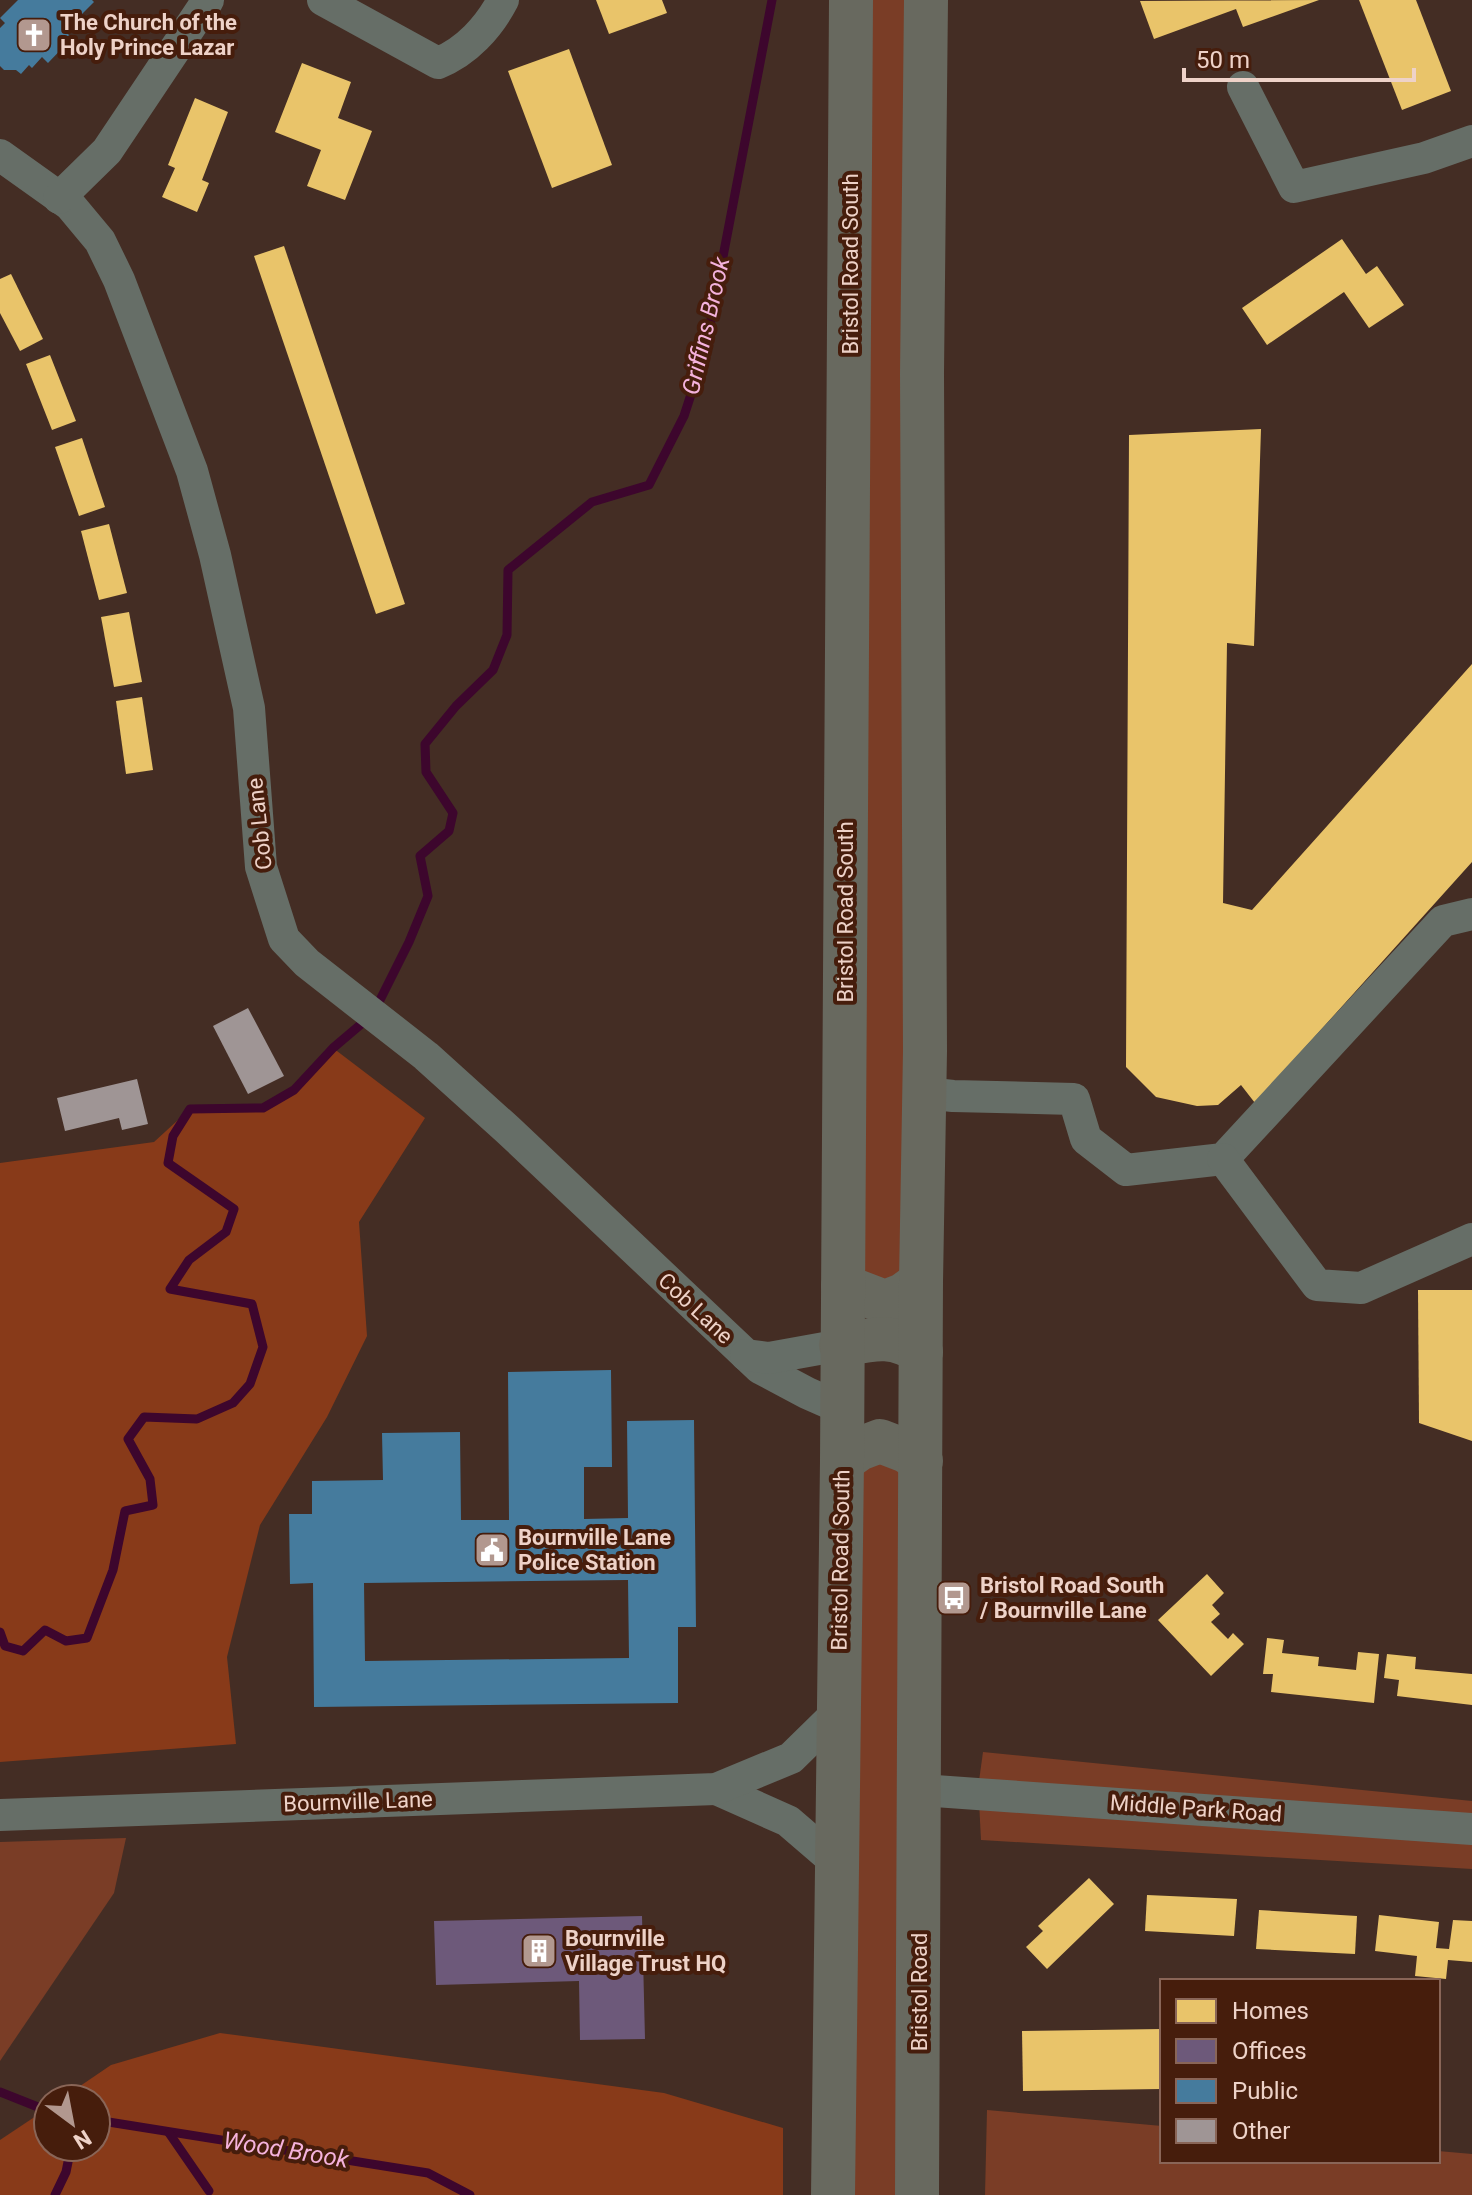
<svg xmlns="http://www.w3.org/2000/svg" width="1472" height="2195" viewBox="0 0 1472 2195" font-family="Roboto,sans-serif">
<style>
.green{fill:#7a3d26}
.forest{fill:#883a19}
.homes{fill:#e9c46a}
.offices{fill:#6d597a}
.public{fill:#457b9d;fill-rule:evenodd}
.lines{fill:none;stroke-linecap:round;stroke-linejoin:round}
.stream{stroke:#3d062d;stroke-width:9}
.building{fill:#9f9595}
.minor{stroke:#666e67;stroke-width:32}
.highway{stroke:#68695f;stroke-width:44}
.labels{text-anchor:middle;stroke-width:8;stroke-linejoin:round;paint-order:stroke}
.poi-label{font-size:22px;font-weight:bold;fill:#eed2c8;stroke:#461d0c;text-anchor:start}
.street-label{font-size:22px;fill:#eed2c8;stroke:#461d0c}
.water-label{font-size:24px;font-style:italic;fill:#f4b2dc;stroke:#461d0c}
</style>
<rect width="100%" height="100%" fill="#442d24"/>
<g class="green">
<path d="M 862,0 L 910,0 L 905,1266 L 891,1280 L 873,1280 L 854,1268 Z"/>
<path d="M 882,1456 L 903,1474 L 902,2195 L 848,2195 L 862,1468 Z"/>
<path d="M 983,1752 L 1472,1801 L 1472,1819 L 979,1781 Z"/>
<path d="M 979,1801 L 1472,1842 L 1472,1869 L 981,1840 Z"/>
<path d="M 126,1838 L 114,1893 L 0,2061 L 0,1842 Z"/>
<path d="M 987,2110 L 1162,2126 L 1162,2161 L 1438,2161 L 1438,2151 L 1472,2154 L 1472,2195 L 985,2195 Z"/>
</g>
<g class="forest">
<path d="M 333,1048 L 425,1118 L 359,1222 L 367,1336 L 327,1417 L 260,1525 L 227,1657 L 236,1744 L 0,1762 L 0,1163 L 154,1142 L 190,1109 L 263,1108 L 294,1090 Z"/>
<path d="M 220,2033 L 664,2093 L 783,2128 L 783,2195 L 0,2195 L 0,2140 L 48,2108 L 48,2147 L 96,2147 L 96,2099 L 61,2099 L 111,2065 Z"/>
</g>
<g class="homes">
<path d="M 596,0 L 662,0 L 667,13 L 609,34 Z"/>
<path d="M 1319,0 L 1243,27 L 1236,9 L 1154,39 L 1140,1 Z"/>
<path d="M 1359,0 L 1416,0 L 1451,91 L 1402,110 Z"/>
<path d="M 569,49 L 612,165 L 552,188 L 508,71 Z"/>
<path d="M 302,63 L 351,82 L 338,118 L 372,131 L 345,200 L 307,186 L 321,150 L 275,132 Z"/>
<path d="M 195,98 L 228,112 L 202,180 L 209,183 L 197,212 L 162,197 L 175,168 L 168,165 Z"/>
<path d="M 1342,239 L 1366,274 L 1377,266 L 1404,305 L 1369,328 L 1344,292 L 1267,345 L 1242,308 Z"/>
<path d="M 284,246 L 405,604 L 376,614 L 254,256 Z"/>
<path d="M 11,274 L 43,339 L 20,351 L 0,313 L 0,279 Z"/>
<path d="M 50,355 L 76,421 L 52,430 L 26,364 Z"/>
<path d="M 1261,429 L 1254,646 L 1227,643 L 1223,903 L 1252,910 L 1472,664 L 1472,862 L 1255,1103 L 1241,1085 L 1218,1105 L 1197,1106 L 1156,1097 L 1126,1067 L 1129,435 Z"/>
<path d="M 82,438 L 105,507 L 79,516 L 55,447 Z"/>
<path d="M 109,524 L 127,593 L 99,600 L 81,531 Z"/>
<path d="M 129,612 L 142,682 L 114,687 L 101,617 Z"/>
<path d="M 142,697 L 153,770 L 126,774 L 116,701 Z"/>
<path d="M 1418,1290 L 1472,1290 L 1472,1441 L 1419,1423 Z"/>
<path d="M 1207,1574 L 1224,1593 L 1212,1605 L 1220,1614 L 1211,1622 L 1228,1639 L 1233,1633 L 1244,1644 L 1211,1676 L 1158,1620 Z"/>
<path d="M 1267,1638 L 1284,1640 L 1282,1653 L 1319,1657 L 1318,1666 L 1356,1670 L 1358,1652 L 1379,1654 L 1374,1703 L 1271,1692 L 1273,1674 L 1263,1674 Z"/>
<path d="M 1387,1654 L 1416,1657 L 1415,1669 L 1472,1674 L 1472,1705 L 1397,1696 L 1399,1680 L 1384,1678 Z"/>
<path d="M 1089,1878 L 1114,1904 L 1047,1969 L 1026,1947 L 1043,1931 L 1038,1926 Z"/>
<path d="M 1147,1895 L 1237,1899 L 1234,1936 L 1145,1931 Z"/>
<path d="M 1259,1910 L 1357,1916 L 1355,1954 L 1256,1949 Z"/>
<path d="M 1379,1915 L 1439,1922 L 1436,1948 L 1449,1949 L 1453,1920 L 1472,1921 L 1472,1962 L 1448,1960 L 1446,1979 L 1415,1976 L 1417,1956 L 1375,1951 Z"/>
<path d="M 1162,2029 L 1162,2089 L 1023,2091 L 1022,2031 Z"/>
</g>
<path class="offices" d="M 642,1916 L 645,2039 L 580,2040 L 579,1981 L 436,1985 L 434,1921 Z"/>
<g class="public">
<path d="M 18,0 L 92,0 L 94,2 L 65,31 L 72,38 L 48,63 L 42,57 L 32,68 L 29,65 L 21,74 L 16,70 L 4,70 L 0,66 L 0,28 L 5,23 L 0,18 Z"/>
<path d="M 611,1370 L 612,1467 L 584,1467 L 584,1519 L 628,1518 L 627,1421 L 694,1420 L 696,1627 L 678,1627 L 678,1703 L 314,1707 L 313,1583 L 290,1584 L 289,1514 L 312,1514 L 312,1481 L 383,1480 L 382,1433 L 460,1432 L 461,1520 L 509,1520 L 508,1372 ZM 628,1580 L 629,1658 L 365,1661 L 364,1583 Z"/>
</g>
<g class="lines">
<g class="stream">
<path d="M 0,1632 L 5,1646 L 23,1651 L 45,1630 L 66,1641 L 87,1638 L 113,1570 L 125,1511 L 153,1505 L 150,1479 L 128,1439 L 144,1417 L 197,1419 L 233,1403 L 250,1384 L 263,1347 L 252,1304 L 170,1289 L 189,1260 L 226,1232 L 234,1209 L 168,1163 L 173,1136 L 190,1109 L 263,1108 L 294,1090 L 333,1048 L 373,1014 L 409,942 L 428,896 L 420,856 L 449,831 L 453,813 L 426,772 L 425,744 L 456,706 L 493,670 L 507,635 L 508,570 L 592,502 L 649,485 L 684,416 L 705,351 L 772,0"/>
<path d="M 0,2092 L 48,2111"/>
<path d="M 96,2120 L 428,2173 L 470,2195"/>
<path d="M 169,2133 L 209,2191"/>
<path d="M 55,2195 L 66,2172 L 71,2147"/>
</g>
</g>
<g class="building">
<path d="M 248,1008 L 284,1076 L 248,1094 L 213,1026 Z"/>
<path d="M 137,1079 L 148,1124 L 122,1130 L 119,1118 L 65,1131 L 57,1098 Z"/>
</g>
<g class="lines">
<g class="minor">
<path d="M 323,0 L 438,63 C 466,52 489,27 503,0"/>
<path d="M 1243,87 L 1294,187 L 1424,158 L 1472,141"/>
<path d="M 0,155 L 70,205 L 100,241 L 119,280 L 192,471 L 215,555 L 249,708 L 261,867 L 284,939 L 307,963 L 426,1056 L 507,1129 L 760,1368 L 807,1393 L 841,1408"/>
<path d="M 59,198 L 107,151 L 208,0"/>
<path d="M 925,1093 L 953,1096 L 1074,1099 L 1086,1139 L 1126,1170 L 1223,1159 L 1443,921 L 1472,914"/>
<path d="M 1223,1159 L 1317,1285 L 1361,1288 L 1472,1239"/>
<path d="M 746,1355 L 769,1358 L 841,1345"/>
<path d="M 716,1789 L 788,1821 L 838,1864"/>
<path d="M 921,1790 L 1472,1829"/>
<path d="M 0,1815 L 716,1789 L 791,1758 L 839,1711"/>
</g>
<g class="highway">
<path d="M 843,1286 L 885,1302 L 903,1295 L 921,1282"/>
<path d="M 841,1345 C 873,1339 892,1333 921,1352"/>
<path d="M 842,1461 L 859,1449 L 880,1441 L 906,1451 L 921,1461"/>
<path d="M 833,2195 L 842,1461 L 851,0"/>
<path d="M 917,2195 L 921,1282 L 925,1051 L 922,374 L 926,0"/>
</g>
</g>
<defs>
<symbol id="church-square" viewBox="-11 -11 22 22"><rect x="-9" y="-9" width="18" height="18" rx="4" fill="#b2988f" stroke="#461d0c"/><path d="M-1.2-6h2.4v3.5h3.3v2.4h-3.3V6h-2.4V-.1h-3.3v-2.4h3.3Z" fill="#fff"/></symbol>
<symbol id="civic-square" viewBox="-11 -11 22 22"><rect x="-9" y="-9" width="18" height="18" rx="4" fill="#b2988f" stroke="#461d0c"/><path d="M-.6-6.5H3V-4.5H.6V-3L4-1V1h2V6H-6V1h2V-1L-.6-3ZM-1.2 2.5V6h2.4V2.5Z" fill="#fff"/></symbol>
<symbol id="bus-square" viewBox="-11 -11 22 22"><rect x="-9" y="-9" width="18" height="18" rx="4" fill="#b2988f" stroke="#461d0c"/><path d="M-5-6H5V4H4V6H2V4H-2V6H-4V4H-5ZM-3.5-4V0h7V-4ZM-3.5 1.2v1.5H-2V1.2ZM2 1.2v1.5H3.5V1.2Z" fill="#fff"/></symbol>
<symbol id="building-square" viewBox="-11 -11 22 22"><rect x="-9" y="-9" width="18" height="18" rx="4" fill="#b2988f" stroke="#461d0c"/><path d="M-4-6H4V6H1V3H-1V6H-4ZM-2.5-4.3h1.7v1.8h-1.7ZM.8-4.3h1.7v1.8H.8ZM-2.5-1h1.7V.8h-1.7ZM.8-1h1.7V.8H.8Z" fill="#fff"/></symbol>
</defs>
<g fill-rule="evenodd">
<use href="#church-square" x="14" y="15" width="40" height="40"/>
<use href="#civic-square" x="472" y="1530" width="40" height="40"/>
<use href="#bus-square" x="934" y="1578" width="40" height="40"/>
<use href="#building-square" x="519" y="1931" width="40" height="40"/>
</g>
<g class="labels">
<g class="poi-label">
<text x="60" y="30">The Church of the<tspan x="60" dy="25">Holy Prince Lazar</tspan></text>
<text x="518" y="1545">Bournville Lane<tspan x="518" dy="25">Police Station</tspan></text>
<text x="980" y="1593">Bristol Road South<tspan x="980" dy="25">/ Bournville Lane</tspan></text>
<text x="565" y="1946">Bournville<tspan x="565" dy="25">Village Trust HQ</tspan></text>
</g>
<g class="street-label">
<text transform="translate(850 264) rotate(-90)" y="8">Bristol Road South</text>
<text transform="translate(259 824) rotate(-96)" y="8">Cob Lane</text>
<text transform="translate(845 912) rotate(-90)" y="8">Bristol Road South</text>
<text transform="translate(696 1308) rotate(43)" y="8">Cob Lane</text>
<text transform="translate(840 1560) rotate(-89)" y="8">Bristol Road South</text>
<text transform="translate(358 1801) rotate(-2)" y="8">Bournville Lane</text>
<text transform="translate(1196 1808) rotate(4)" y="8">Middle Park Road</text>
<text transform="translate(919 1992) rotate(-90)" y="8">Bristol Road</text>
</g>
<g class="water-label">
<text transform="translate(706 326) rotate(-77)" y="8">Griffins Brook</text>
<text transform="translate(286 2150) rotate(9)" y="8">Wood Brook</text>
</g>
</g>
<rect x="1160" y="1979" width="280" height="184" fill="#461d0c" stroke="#896557" stroke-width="2"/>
<rect x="1176" y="1999" width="40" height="24" fill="#e9c46a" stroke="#896557" stroke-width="2"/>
<text x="1232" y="2019" font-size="24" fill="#eed2c8">Homes</text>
<rect x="1176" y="2039" width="40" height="24" fill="#6d597a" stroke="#896557" stroke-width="2"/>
<text x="1232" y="2059" font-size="24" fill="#eed2c8">Offices</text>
<rect x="1176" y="2079" width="40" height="24" fill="#457b9d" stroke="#896557" stroke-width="2"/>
<text x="1232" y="2099" font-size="24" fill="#eed2c8">Public</text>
<rect x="1176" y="2119" width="40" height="24" fill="#9f9595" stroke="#896557" stroke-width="2"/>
<text x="1232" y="2139" font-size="24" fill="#eed2c8">Other</text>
<g transform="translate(72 2123) rotate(148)"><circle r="38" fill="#461d0c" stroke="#896557" stroke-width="2"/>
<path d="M0-6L14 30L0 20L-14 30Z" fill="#b2988f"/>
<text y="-12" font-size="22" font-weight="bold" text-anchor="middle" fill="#eed2c8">N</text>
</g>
<path d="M1184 68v12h230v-12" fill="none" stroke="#eed2c8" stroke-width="4"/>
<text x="1196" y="68" font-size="24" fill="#eed2c8" stroke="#461d0c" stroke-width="6" paint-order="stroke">50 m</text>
</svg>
